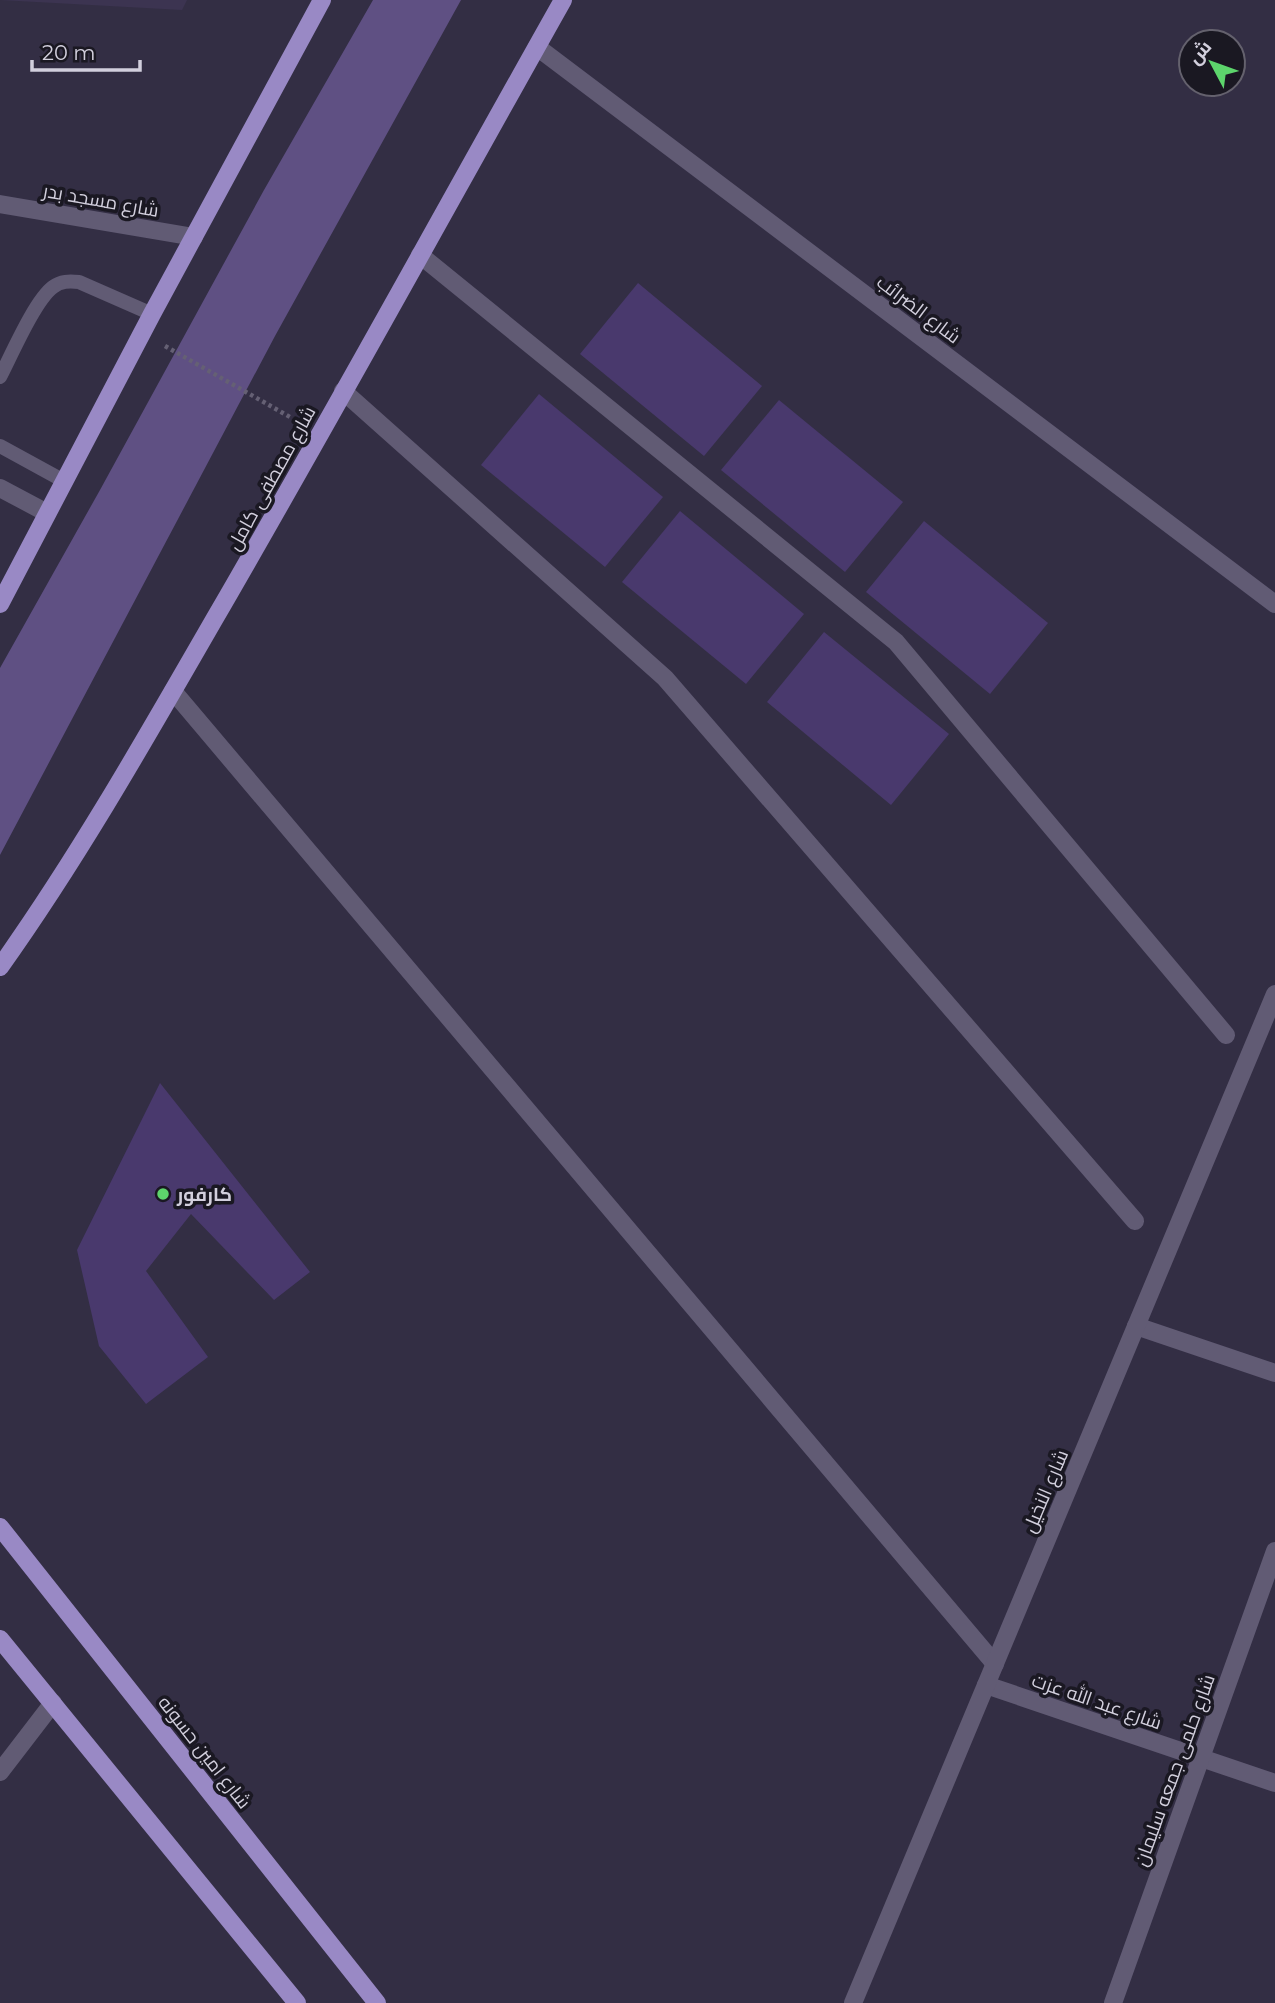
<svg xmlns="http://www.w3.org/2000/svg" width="1275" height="2003" viewBox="0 0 1275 2003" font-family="Montserrat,Cairo,sans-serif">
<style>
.built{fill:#3c3451}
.green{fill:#5f5083}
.building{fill:#49396d}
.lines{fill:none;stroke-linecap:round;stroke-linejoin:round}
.path{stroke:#656074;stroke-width:4.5;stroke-dasharray:3.5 3.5;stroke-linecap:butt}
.lane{stroke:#615b74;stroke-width:14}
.street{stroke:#615b74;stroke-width:18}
.primary{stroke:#9989c5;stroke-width:18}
.poi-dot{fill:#5dd56c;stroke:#1a1822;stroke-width:2.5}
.labels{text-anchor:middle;stroke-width:7;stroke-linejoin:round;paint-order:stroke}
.street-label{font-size:19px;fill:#d2cfdd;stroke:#1a1822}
.poi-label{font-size:19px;font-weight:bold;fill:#d2cfdd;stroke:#1a1822;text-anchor:start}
</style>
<rect width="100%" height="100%" fill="#332e44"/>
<path class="built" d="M 0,0 L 187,0 L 182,10 Z"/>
<path class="green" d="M 373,0 L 461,0 L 275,336 L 0,855 L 0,668 L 100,490 L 264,190 Z"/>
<g class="building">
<path d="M 638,283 L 762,386 L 704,456 L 580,354 Z"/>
<path d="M 539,394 L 663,497 L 605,567 L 481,465 Z"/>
<path d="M 779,400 L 903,502 L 845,572 L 721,470 Z"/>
<path d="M 680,511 L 804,614 L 746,684 L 622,582 Z"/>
<path d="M 924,521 L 1048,623 L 990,694 L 866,592 Z"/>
<path d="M 824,632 L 949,734 L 891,805 L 767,702 Z"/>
<path d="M 160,1083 L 310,1272 L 274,1300 L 191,1214 L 146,1271 L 208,1357 L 146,1404 L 99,1346 L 77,1250 Z"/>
</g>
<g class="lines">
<path class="path" d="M 165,346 L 297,421"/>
<g class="lane">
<path d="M 0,377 C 11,356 35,300 53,287 C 61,281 69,281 79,282 L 152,314"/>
<path d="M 0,446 L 64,481"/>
</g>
<g class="street">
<path d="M 537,47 L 1275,604"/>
<path d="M 0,204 L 194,237"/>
<path d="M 420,255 L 896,642 L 1226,1035"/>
<path d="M 343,391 L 665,678 L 1135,1221"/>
<path d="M 0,488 L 47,513"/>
<path d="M 173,691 L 995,1664"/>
<path d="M 1136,1326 L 1275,1373"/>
<path d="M 986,1685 L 1275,1783"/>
<path d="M 0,1772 L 53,1703"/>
<path d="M 853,2003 L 1275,994"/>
<path d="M 1113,2003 L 1275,1551"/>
</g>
<g class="primary">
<path d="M 0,604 L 152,314 L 322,0"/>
<path d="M 0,967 C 79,856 147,736 215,618 C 334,413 447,206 563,0"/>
<path d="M 0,1527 L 377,2003"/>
<path d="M 0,1639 L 297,2003"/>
</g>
</g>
<circle class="poi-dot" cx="163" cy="1194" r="7"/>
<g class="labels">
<g class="street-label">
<text transform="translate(101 200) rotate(10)" y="7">شارع مسجد بدر</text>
<text transform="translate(919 309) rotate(37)" y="7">شارع الضرائب</text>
<text transform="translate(271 478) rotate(-61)" y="7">شارع مصطفى كامل</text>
<text transform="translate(1045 1491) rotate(-67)" y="7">شارع النخيل</text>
<text transform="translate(1097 1701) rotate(19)" y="7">شارع عبد الله عزت</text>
<text transform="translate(205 1752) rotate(52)" y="7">شارع امين حسونه</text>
<text transform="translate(1174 1770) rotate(-70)" y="7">شارع حلمى جمعه سليمان</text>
</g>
<g class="poi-label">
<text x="177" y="1201">كارفور</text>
</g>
</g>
<g transform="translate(1212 63) rotate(311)"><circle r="33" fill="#1a1822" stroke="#64616d" stroke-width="2"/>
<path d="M0-5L12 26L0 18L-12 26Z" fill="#5dd56c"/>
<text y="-10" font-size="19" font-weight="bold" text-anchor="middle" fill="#d2cfdd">ش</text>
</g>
<path d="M32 60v10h108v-10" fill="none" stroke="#d2cfdd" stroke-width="3.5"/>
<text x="42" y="60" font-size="21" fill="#d2cfdd" stroke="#1a1822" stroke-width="5" paint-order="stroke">20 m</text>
</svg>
